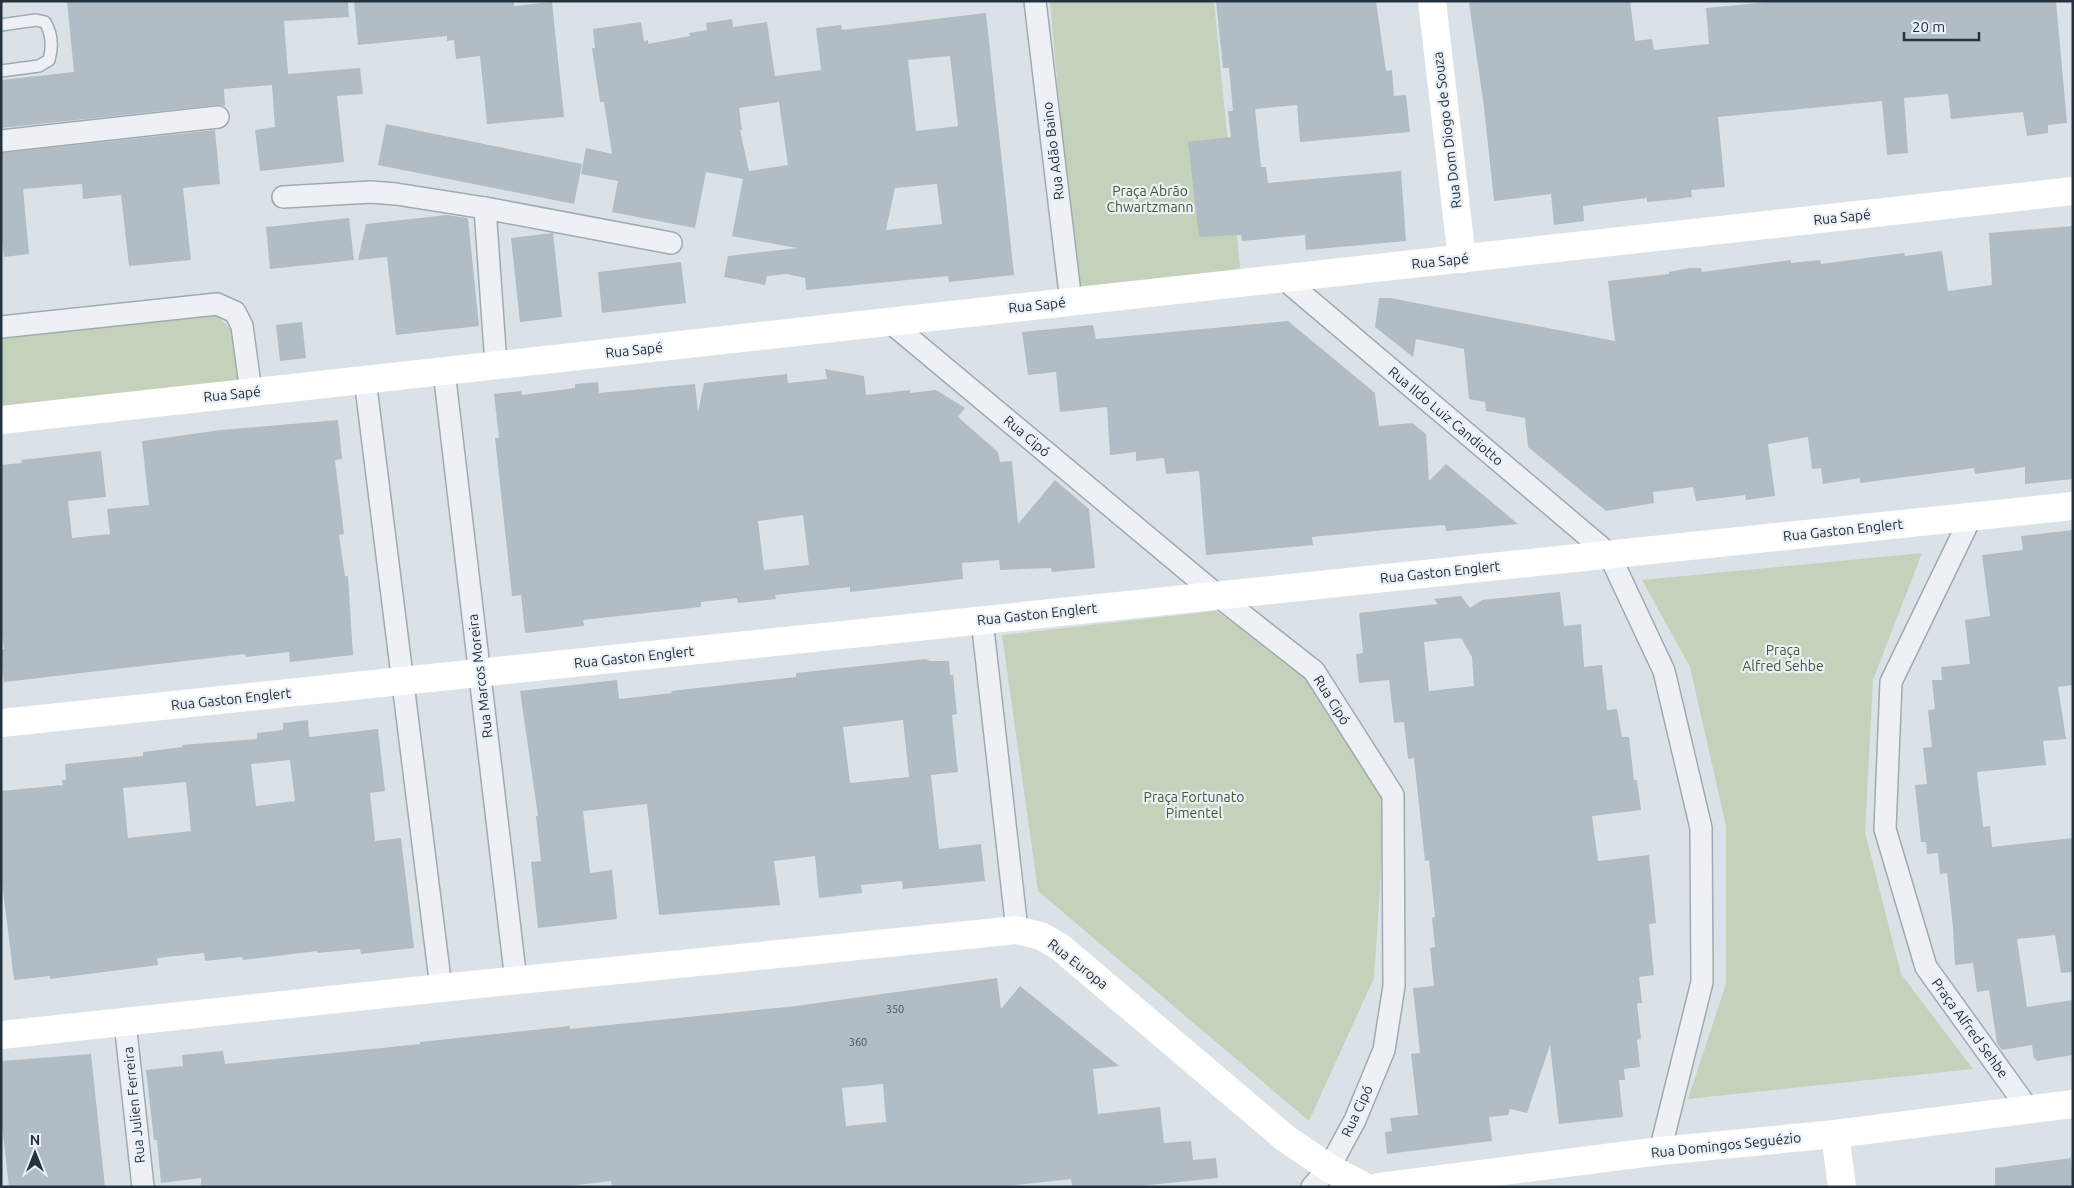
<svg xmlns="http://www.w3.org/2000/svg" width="2074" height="1188" viewBox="0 0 2074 1188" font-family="Ubuntu,sans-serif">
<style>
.green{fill:#c5d2bb}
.building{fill:#b1bcc4;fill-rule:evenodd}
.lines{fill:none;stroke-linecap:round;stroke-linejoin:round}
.lane-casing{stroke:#9faab1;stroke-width:14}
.street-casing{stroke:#9faab1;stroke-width:24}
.lane{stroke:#edf1f5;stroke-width:11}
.street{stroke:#edf1f5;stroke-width:21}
.secondary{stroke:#fff;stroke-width:28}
.labels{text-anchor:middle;stroke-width:4.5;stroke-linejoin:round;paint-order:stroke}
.number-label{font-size:11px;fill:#465460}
.street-label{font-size:14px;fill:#23323e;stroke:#eaf0f5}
.park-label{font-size:14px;fill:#405b2f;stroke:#eaf0f5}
</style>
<rect width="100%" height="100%" fill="#dae2e7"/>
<g class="green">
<path d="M 1050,1 L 1214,1 L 1241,278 L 1076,295 Z"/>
<path d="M 214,313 L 234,332 L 243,383 L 1,410 L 1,337 Z"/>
<path d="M 1922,553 L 1873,680 L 1865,832 L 1901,974 L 1973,1069 L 1688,1099 L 1726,984 L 1726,826 L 1690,667 L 1642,580 Z"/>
<path d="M 1216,611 L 1306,673 L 1386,798 L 1374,978 L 1309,1121 L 1038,891 L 1002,635 Z"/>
</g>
<g class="building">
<path d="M 67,1 L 348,1 L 349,17 L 284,21 L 288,74 L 360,68 L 363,94 L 337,96 L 344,162 L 260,171 L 255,130 L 275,127 L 272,85 L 224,89 L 225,106 L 217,105 L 1,128 L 1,80 L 74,72 Z"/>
<path d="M 354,1 L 514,1 L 514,6 L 552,2 L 564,117 L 487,124 L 480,56 L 456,59 L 454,40 L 447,41 L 447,36 L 358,45 Z"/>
<path d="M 1216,1 L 1376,1 L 1386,71 L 1392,70 L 1394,96 L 1406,95 L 1410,132 L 1300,142 L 1297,105 L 1255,109 L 1261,167 L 1266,167 L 1268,183 L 1401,171 L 1406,241 L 1306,250 L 1305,235 L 1242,241 L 1241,235 L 1199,237 L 1188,142 L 1231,137 L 1228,111 L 1233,111 L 1229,68 L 1223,68 Z"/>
<path d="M 1481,1 L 1630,1 L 1635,41 L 1652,39 L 1654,50 L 1709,44 L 1706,8 L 1778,1 L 2056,1 L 2067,123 L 2048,125 L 2048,133 L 2027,136 L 2023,112 L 1951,119 L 1948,94 L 1904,98 L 1908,153 L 1887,155 L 1882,101 L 1718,117 L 1725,187 L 1691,190 L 1692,197 L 1678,199 L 1647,202 L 1647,198 L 1583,206 L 1584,221 L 1554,225 L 1551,194 L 1494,201 L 1484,107 L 1469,3 Z"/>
<path d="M 986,13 L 1014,275 L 949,282 L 948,276 L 806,290 L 805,278 L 787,274 L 767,276 L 765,285 L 724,277 L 728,256 L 797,248 L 732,236 L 743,179 L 706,172 L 695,228 L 612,212 L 618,181 L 581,174 L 586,148 L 612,154 L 604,102 L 600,102 L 592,48 L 595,48 L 593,29 L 641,22 L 644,41 L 648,40 L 648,44 L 690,36 L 689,33 L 707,30 L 706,23 L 732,19 L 733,27 L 767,22 L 775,76 L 821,70 L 816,28 L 841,25 L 842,30 ZM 950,56 L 958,126 L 916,131 L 908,60 ZM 779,102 L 788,165 L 749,171 L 740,130 L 742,130 L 739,108 ZM 937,184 L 942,224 L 886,230 L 895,188 Z"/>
<path d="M 386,124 L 582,164 L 574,204 L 378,165 Z"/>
<path d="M 215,130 L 220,184 L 183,188 L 191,260 L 129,266 L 121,195 L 83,199 L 82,184 L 23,189 L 29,254 L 4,257 L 1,230 L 1,153 Z"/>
<path d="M 446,215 L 468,218 L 479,326 L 396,335 L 387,257 L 358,260 L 366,224 Z"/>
<path d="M 349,218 L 354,260 L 270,269 L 266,227 Z"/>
<path d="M 2073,226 L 2073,479 L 2025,484 L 2025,467 L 1975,474 L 1974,468 L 1860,483 L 1860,478 L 1823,484 L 1821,468 L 1812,469 L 1808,437 L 1768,444 L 1775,496 L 1746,500 L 1745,495 L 1696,501 L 1693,487 L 1653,492 L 1654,503 L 1606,511 L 1528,447 L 1525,418 L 1486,411 L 1485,402 L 1469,399 L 1464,349 L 1416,339 L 1413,357 L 1375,327 L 1379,298 L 1390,298 L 1615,341 L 1608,281 L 1669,274 L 1669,272 L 1690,268 L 1701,268 L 1702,272 L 1791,260 L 1791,263 L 1820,260 L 1821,264 L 1904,253 L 1905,256 L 1942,251 L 1948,291 L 1992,285 L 1989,233 Z"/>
<path d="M 553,233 L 562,317 L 520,322 L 511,238 Z"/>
<path d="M 681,262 L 686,303 L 602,313 L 598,272 Z"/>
<path d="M 1288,321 L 1375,393 L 1379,426 L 1412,423 L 1426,434 L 1429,481 L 1446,464 L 1518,524 L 1446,531 L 1445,525 L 1396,529 L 1312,537 L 1313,545 L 1206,555 L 1199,471 L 1166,474 L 1164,458 L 1136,461 L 1136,452 L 1110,455 L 1107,407 L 1060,412 L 1056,372 L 1028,375 L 1022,332 L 1093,325 L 1096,339 Z"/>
<path d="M 302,322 L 306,358 L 280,361 L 276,325 Z"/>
<path d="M 825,369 L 864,376 L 866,395 L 910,390 L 910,393 L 936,390 L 965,408 L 958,417 L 998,452 L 1000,462 L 1012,461 L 1018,524 L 1055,480 L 1089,509 L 1095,568 L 1052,572 L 1051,568 L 1000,570 L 999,560 L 962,563 L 963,579 L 850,592 L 850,587 L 812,591 L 775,595 L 776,599 L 738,603 L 737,598 L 701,602 L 701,607 L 583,620 L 584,626 L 525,633 L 521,595 L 512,596 L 495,438 L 499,438 L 494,394 L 521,391 L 522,395 L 575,388 L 575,384 L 598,382 L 599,393 L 695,384 L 698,412 L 704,383 L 787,374 L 788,383 L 827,379 ZM 803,515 L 809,565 L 764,570 L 758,521 Z"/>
<path d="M 338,420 L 342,459 L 335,460 L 344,534 L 339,535 L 345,576 L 348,576 L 353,655 L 290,662 L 289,652 L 246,657 L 245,654 L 4,682 L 1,659 L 1,649 L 4,649 L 1,627 L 1,465 L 22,463 L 21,460 L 101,451 L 106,497 L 68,501 L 72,538 L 110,534 L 107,509 L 149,505 L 142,441 L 221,430 Z"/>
<path d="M 2073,530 L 2073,685 L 2058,687 L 2066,739 L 2043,741 L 2046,765 L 1977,772 L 1983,827 L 1990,826 L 1992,847 L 2073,838 L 2073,972 L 2061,973 L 2055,935 L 2017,939 L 2027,1007 L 2073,1000 L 2073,1055 L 2036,1061 L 2036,1058 L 2034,1059 L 2032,1045 L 2002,1050 L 1997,1043 L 1989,990 L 1977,992 L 1973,963 L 1955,965 L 1953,927 L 1947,873 L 1940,874 L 1938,853 L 1927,854 L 1926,842 L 1921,842 L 1915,785 L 1927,784 L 1923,748 L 1932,747 L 1928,710 L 1935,709 L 1932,680 L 1942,680 L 1941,667 L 1970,664 L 1965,620 L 1990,616 L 1982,555 L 2023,550 L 2021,536 Z"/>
<path d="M 1560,592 L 1564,626 L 1581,624 L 1584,667 L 1602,665 L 1607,710 L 1617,709 L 1622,737 L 1629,737 L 1634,780 L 1637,780 L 1641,810 L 1592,816 L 1598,861 L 1649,855 L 1656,923 L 1649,924 L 1654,975 L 1639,977 L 1642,1003 L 1637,1003 L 1641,1039 L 1637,1040 L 1640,1067 L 1624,1069 L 1625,1080 L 1619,1080 L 1623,1117 L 1559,1124 L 1550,1045 L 1527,1113 L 1510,1109 L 1508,1115 L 1489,1117 L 1492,1141 L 1387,1154 L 1385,1132 L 1392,1131 L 1390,1118 L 1418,1115 L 1411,1054 L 1420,1053 L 1413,988 L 1434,986 L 1430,948 L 1435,947 L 1432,918 L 1435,917 L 1429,860 L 1425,861 L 1414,758 L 1408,759 L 1404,722 L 1394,723 L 1389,680 L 1359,683 L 1356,654 L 1363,653 L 1359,613 L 1438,604 L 1434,599 L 1461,596 L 1470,608 L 1482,600 ZM 1461,638 L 1472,657 L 1474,686 L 1429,691 L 1424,642 Z"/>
<path d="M 926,659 L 930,661 L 949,661 L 950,675 L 953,675 L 957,714 L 952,715 L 958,772 L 931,775 L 939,849 L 981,844 L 985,881 L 903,889 L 902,881 L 861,885 L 862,893 L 819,898 L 815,856 L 774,861 L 780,905 L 659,915 L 647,804 L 583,811 L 590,873 L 612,870 L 617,919 L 538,928 L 531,862 L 541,861 L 536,816 L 538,816 L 520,691 L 617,680 L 619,699 L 672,693 L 671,691 L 796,677 L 796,673 ZM 903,720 L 909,777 L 850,783 L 843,727 Z"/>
<path d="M 308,720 L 309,737 L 378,729 L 385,791 L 370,793 L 375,841 L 401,838 L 414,948 L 361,954 L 360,949 L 317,953 L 317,951 L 243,960 L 242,957 L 205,961 L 204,953 L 157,958 L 158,965 L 50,979 L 50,976 L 14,980 L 1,874 L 1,791 L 63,785 L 62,780 L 66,780 L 65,764 L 143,756 L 143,752 L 182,747 L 182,745 L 257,739 L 257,733 L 283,730 L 283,723 ZM 290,760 L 295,801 L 256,806 L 251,764 ZM 186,782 L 191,831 L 128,838 L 123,788 Z"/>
<path d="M 997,978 L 1001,1009 L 1020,986 L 1119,1066 L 1093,1069 L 1098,1114 L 1160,1107 L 1164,1143 L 1191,1141 L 1193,1160 L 1216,1158 L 1218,1178 L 1129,1187 L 1072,1187 L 1071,1179 L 999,1187 L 612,1187 L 611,1181 L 561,1187 L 201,1187 L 201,1178 L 161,1183 L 157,1140 L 154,1140 L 146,1070 L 183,1066 L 182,1055 L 223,1051 L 225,1064 L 265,1060 L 420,1044 L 420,1042 L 496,1034 L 570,1026 L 570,1029 L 796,1006 ZM 883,1084 L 886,1122 L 846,1126 L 842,1088 Z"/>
<path d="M 91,1054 L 105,1187 L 9,1187 L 1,1117 L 1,1061 Z"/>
<path d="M 2071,1158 L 2073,1187 L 1995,1187 L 1995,1168 Z"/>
</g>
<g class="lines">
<defs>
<path id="lane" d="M 1,25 L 36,20 L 45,22 C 52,34 53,46 49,60 L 39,66 L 1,71"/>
<g id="street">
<path d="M 1035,1 L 1071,302"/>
<path d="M 1,141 L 218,117"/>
<path d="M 283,197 L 371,192 L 396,194 L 485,208 L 671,243"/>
<path d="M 485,208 L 496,365"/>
<path d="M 1283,278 L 1609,554 L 1664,671 L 1701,828 L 1702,982 L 1660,1151"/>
<path d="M 890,322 L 1217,595 L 1314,671 L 1393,795 L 1394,986 L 1384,1050 L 1355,1120 L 1329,1168 L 1312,1187"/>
<path d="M 1,327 L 217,304 L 235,312 L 242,326 L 251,392"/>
<path d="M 444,371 L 516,981"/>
<path d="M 365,379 L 441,988"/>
<path d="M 1971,517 L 1891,682 L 1885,829 L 1926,967 L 2029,1110"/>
<path d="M 982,620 L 1017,930"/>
<path d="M 125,1022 L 143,1187"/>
</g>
</defs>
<use href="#lane" class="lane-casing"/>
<use href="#street" class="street-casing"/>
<use href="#lane" class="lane"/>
<use href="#street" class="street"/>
<g class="secondary">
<path d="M 1432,1 L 1462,259"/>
<path d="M 1,420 L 2073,191"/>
<path d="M 1,723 L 2073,506"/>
<path d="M 1,1035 L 441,988 L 1017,930 L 1041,936 L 1060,947 L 1285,1138 L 1329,1168 L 1365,1187"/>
<path d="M 1835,1134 L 1842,1187"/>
<path d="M 1379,1187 L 1660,1151 L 1835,1134 L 2073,1104"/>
</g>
</g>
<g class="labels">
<g class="number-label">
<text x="895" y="1013">350</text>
<text x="858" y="1046">360</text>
</g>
<g class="street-label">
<text transform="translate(1447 130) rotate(-97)" y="5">Rua Dom Diogo de Souza</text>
<text transform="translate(1053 151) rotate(-97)" y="5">Rua Adão Baino</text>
<text transform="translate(1842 217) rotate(-6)" y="5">Rua Sapé</text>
<text transform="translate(1440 261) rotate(-6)" y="5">Rua Sapé</text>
<text transform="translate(1037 305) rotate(-6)" y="5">Rua Sapé</text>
<text transform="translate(634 350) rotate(-6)" y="5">Rua Sapé</text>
<text transform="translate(232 394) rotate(-6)" y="5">Rua Sapé</text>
<text transform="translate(1446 416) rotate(40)" y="5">Rua Ildo Luiz Candiotto</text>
<text transform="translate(1027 436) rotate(40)" y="5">Rua Cipó</text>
<text transform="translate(1843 530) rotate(-6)" y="5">Rua Gaston Englert</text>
<text transform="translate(1440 572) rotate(-6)" y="5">Rua Gaston Englert</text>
<text transform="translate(1037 614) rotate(-6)" y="5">Rua Gaston Englert</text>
<text transform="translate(634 657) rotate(-6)" y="5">Rua Gaston Englert</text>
<text transform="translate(480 676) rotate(-97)" y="5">Rua Marcos Moreira</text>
<text transform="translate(231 699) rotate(-6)" y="5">Rua Gaston Englert</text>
<text transform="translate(1332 700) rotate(58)" y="5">Rua Cipó</text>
<text transform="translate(1078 964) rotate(38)" y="5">Rua Europa</text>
<text transform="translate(1970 1028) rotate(54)" y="5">Praça Alfred Sehbe</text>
<text transform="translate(134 1105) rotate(-96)" y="5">Rua Julien Ferreira</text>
<text transform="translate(1357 1111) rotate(-65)" y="5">Rua Cipó</text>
<text transform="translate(1726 1145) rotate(-6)" y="5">Rua Domingos Seguézio</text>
</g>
<g class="park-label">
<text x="1150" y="196">Praça Abrão<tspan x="1150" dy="16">Chwartzmann</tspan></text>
<text x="1783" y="655">Praça<tspan x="1783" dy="16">Alfred Sehbe</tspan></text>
<text x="1194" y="802">Praça Fortunato<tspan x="1194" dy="16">Pimentel</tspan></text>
</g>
</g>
<rect width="2074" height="1188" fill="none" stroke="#23323e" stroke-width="5"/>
<g transform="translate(35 1153)" stroke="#eaf0f5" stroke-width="4" paint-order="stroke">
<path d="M0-4L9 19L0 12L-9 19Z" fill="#23323e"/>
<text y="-8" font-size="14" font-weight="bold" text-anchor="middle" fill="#23323e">N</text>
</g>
<path d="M1904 32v8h75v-8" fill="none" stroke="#23323e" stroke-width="2.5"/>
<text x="1912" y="32" font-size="15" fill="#23323e" stroke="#eaf0f5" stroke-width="4" paint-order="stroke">20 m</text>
</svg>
